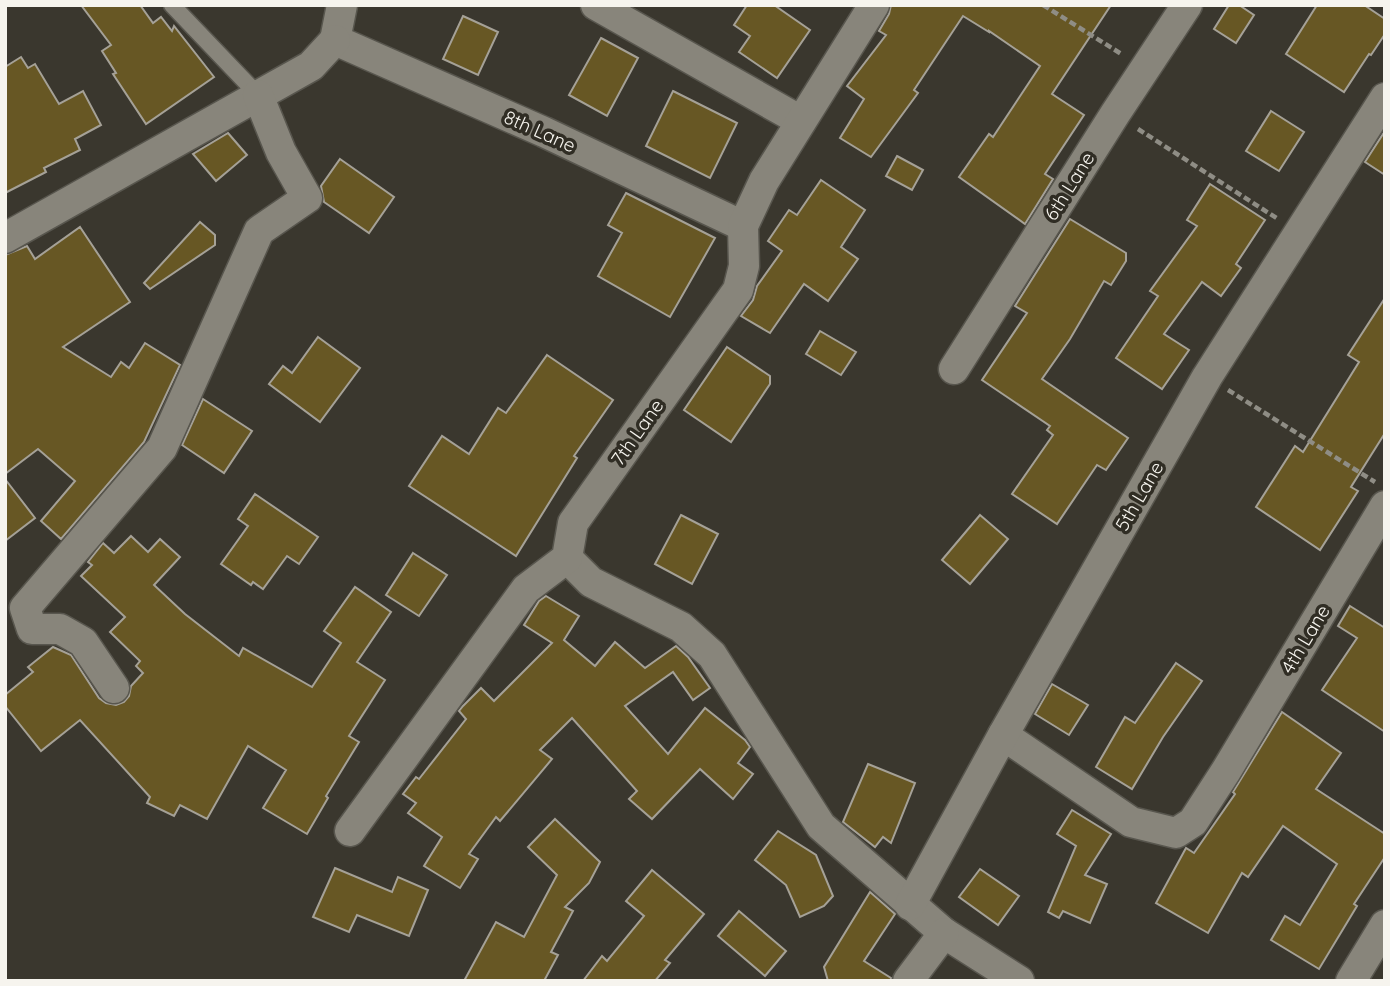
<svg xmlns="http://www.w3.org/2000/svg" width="1390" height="986" viewBox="0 0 1390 986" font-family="Quicksand,sans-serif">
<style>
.building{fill:#675724;stroke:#a5a197;stroke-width:2}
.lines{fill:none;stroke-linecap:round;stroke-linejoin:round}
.service-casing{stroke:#58564e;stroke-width:19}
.minor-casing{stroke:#58564e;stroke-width:33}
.path{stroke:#8f8d85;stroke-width:4.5;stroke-dasharray:7 3.5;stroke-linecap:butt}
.service{stroke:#88857b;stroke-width:16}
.minor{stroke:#88857b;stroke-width:30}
.labels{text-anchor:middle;stroke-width:7;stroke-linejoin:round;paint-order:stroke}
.street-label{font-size:19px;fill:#f6f4ee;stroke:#302d24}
</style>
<rect width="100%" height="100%" fill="#3a372e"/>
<g class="building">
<path d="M 81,5 L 140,5 L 153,23 L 161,17 L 172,31 L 174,26 L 214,77 L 146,124 L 113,74 L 116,73 L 102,51 L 111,45 Z"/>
<path d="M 747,5 L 774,5 L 810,30 L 777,78 L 739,52 L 750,36 L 734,25 Z"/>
<path d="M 891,5 L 1111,5 L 1052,94 L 1084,115 L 1045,174 L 1053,179 L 1025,224 L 959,177 L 989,134 L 993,137 L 1040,66 L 989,31 L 989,32 L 963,16 L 914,90 L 918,93 L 871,157 L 840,138 L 864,99 L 847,86 L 886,35 L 879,31 L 889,14 Z"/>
<path d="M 1229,5 L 1239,5 L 1254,15 L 1236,43 L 1214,29 Z"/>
<path d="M 1317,5 L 1364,5 L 1385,19 L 1385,34 L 1371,55 L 1369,54 L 1344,92 L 1286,54 Z"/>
<path d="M 463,16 L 498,32 L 478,75 L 443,59 Z"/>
<path d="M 601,38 L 638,58 L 607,116 L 569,95 Z"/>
<path d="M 21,57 L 28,68 L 35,64 L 59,104 L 83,91 L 101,125 L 75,139 L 80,150 L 44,168 L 46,172 L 5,193 L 5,67 Z"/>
<path d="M 673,91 L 737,123 L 710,178 L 646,146 Z"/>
<path d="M 1271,111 L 1304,132 L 1279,171 L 1246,151 Z"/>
<path d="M 1385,131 L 1385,175 L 1365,162 Z"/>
<path d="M 228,133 L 247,155 L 216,181 L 193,154 Z"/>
<path d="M 897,156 L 923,170 L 912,190 L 886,176 Z"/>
<path d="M 340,159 L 394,197 L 369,233 L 324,202 L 321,186 Z"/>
<path d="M 821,180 L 865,210 L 841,247 L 858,259 L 828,301 L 804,284 L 770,333 L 741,316 L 753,300 L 757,286 L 782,251 L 768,241 L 789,210 L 797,215 Z"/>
<path d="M 1210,184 L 1265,220 L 1236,264 L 1241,268 L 1221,296 L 1202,282 L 1164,334 L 1189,350 L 1162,389 L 1116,358 L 1158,296 L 1150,291 L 1197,226 L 1187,220 Z"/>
<path d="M 626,193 L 715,238 L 670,317 L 598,276 L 622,233 L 608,225 Z"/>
<path d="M 1070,219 L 1126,253 L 1126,261 L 1111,285 L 1104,281 L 1070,339 L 1042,379 L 1128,438 L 1106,470 L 1097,465 L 1057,524 L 1012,494 L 1053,435 L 1047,430 L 1050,426 L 982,380 L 1027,313 L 1015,306 Z"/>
<path d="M 200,222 L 215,235 L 215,245 L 150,289 L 144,283 Z"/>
<path d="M 80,227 L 130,302 L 63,347 L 111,377 L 121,362 L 129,368 L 145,343 L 180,365 L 144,442 L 61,539 L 41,521 L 75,481 L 38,449 L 5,474 L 5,255 L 27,246 L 35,259 Z"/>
<path d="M 1385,298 L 1385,433 L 1351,487 L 1358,491 L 1320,550 L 1256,507 L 1295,446 L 1303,452 L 1359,362 L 1348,355 Z"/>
<path d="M 820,331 L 856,352 L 841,375 L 806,354 Z"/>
<path d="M 318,337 L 360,368 L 320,422 L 269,384 L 283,366 L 292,373 Z"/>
<path d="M 727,347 L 770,376 L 770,384 L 731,442 L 684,410 Z"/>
<path d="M 547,355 L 613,400 L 574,456 L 577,458 L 516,556 L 409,486 L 442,436 L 469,454 L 498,408 L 506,413 Z"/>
<path d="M 203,399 L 252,431 L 224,473 L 182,445 Z"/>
<path d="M 5,479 L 35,518 L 5,541 Z"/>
<path d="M 255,494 L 318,537 L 299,564 L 287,556 L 263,589 L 253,582 L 251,585 L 221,564 L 248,526 L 238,519 Z"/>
<path d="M 681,515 L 718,534 L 692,584 L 655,564 Z"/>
<path d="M 980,515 L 1008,539 L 970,584 L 942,560 Z"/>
<path d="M 131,536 L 148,552 L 160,539 L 180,557 L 154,585 L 185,614 L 239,656 L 243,648 L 312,687 L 341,643 L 324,631 L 355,587 L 391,612 L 357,662 L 385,680 L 349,736 L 359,742 L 326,796 L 328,798 L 307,834 L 263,808 L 286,770 L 248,746 L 207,819 L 180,805 L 174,816 L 147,803 L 150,797 L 80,720 L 41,751 L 5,706 L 5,695 L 33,672 L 28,667 L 53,647 L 71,655 L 99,698 L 106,703 L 116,705 L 124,702 L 129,696 L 131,686 L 143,673 L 136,666 L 140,661 L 110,632 L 125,617 L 81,576 L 92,565 L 88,562 L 103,543 L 114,553 Z"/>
<path d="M 413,553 L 447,575 L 419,616 L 386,595 Z"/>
<path d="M 546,596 L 579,616 L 564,640 L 595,666 L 615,642 L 645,668 L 676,646 L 688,657 L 710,688 L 693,700 L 673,672 L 625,706 L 668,754 L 705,708 L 745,740 L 750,747 L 738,763 L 753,774 L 733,799 L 700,769 L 652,819 L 629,799 L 637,791 L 572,718 L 540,750 L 552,759 L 500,821 L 496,817 L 469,854 L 478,859 L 460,888 L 424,866 L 442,837 L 408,813 L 416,803 L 403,794 L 416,777 L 419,779 L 466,719 L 459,711 L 463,706 L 481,688 L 494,701 L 552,643 L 524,625 L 539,601 Z"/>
<path d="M 1350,606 L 1385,628 L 1385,732 L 1322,690 L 1357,638 L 1338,626 Z"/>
<path d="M 1176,663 L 1202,681 L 1163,737 L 1132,789 L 1096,767 L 1125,717 L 1135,723 Z"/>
<path d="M 1052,684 L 1088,705 L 1069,735 L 1035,714 Z"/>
<path d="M 1282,712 L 1341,753 L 1316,789 L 1385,834 L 1385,857 L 1354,904 L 1357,906 L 1319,969 L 1271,940 L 1285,916 L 1300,925 L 1337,864 L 1283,826 L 1248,877 L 1242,873 L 1208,933 L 1156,903 L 1186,848 L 1194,853 L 1235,794 L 1233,792 Z"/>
<path d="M 868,764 L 915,783 L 891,843 L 883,837 L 875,847 L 843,822 Z"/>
<path d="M 1072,810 L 1111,834 L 1085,875 L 1107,884 L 1090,923 L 1063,911 L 1059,918 L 1048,912 L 1076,846 L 1057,834 Z"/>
<path d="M 555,819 L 600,862 L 589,883 L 565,907 L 573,911 L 551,952 L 558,955 L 544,981 L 464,981 L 496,922 L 524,937 L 557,875 L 528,847 Z"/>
<path d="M 778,831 L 816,855 L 833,896 L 824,906 L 800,917 L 786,885 L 755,860 Z"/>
<path d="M 335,868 L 392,892 L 398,877 L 428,890 L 409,936 L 357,915 L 349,932 L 313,917 Z"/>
<path d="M 980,869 L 1019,896 L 998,925 L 959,897 Z"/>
<path d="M 652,870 L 704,914 L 665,960 L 670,963 L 655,981 L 583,981 L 602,956 L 607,961 L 644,916 L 626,901 Z"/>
<path d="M 870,892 L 895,914 L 864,961 L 891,978 L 891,981 L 828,981 L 824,967 Z"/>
<path d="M 739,911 L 786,951 L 765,976 L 718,936 Z"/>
</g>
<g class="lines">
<defs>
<path id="service" d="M 172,5 L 258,95"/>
<g id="minor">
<path d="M 342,5 L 335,40 L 544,132 L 743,226"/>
<path d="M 596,5 L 801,121"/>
<path d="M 5,238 L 311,66 L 335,40"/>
<path d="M 954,369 L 1115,114 L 1187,5"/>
<path d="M 567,558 L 591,582 L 681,627 L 712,655 L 821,826 L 944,933 L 1019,981"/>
<path d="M 114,688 L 83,642 L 60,629 L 32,629 L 25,608 L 162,448 L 259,231 L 307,198 L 281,152 L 258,95"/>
<path d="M 1003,735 L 1131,822 L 1176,833 L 1193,822 L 1226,771 L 1385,506"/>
<path d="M 350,831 L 526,589 L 567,558 L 573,523 L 738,290 L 744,266 L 743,226 L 764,181 L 874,5"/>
<path d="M 910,905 L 1003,735 L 1207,377 L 1385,98"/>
<path d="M 908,981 L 944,933"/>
<path d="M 1351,981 L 1385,925"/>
</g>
</defs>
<use href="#service" class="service-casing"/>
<use href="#minor" class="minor-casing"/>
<g class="path">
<path d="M 1043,5 L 1123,55"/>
<path d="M 1138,129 L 1278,219"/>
<path d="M 1228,390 L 1375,482"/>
</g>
<use href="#service" class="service"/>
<use href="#minor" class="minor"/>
</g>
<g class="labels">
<g class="street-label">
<text transform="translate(540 131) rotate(24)" y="7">8th Lane</text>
<text transform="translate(1069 186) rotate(-58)" y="7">6th Lane</text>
<text transform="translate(637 432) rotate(-55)" y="7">7th Lane</text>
<text transform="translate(1139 496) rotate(-60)" y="7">5th Lane</text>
<text transform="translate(1305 639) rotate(-59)" y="7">4th Lane</text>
</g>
</g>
<rect width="1390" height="986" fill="none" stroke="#f6f4ee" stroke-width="14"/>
</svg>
